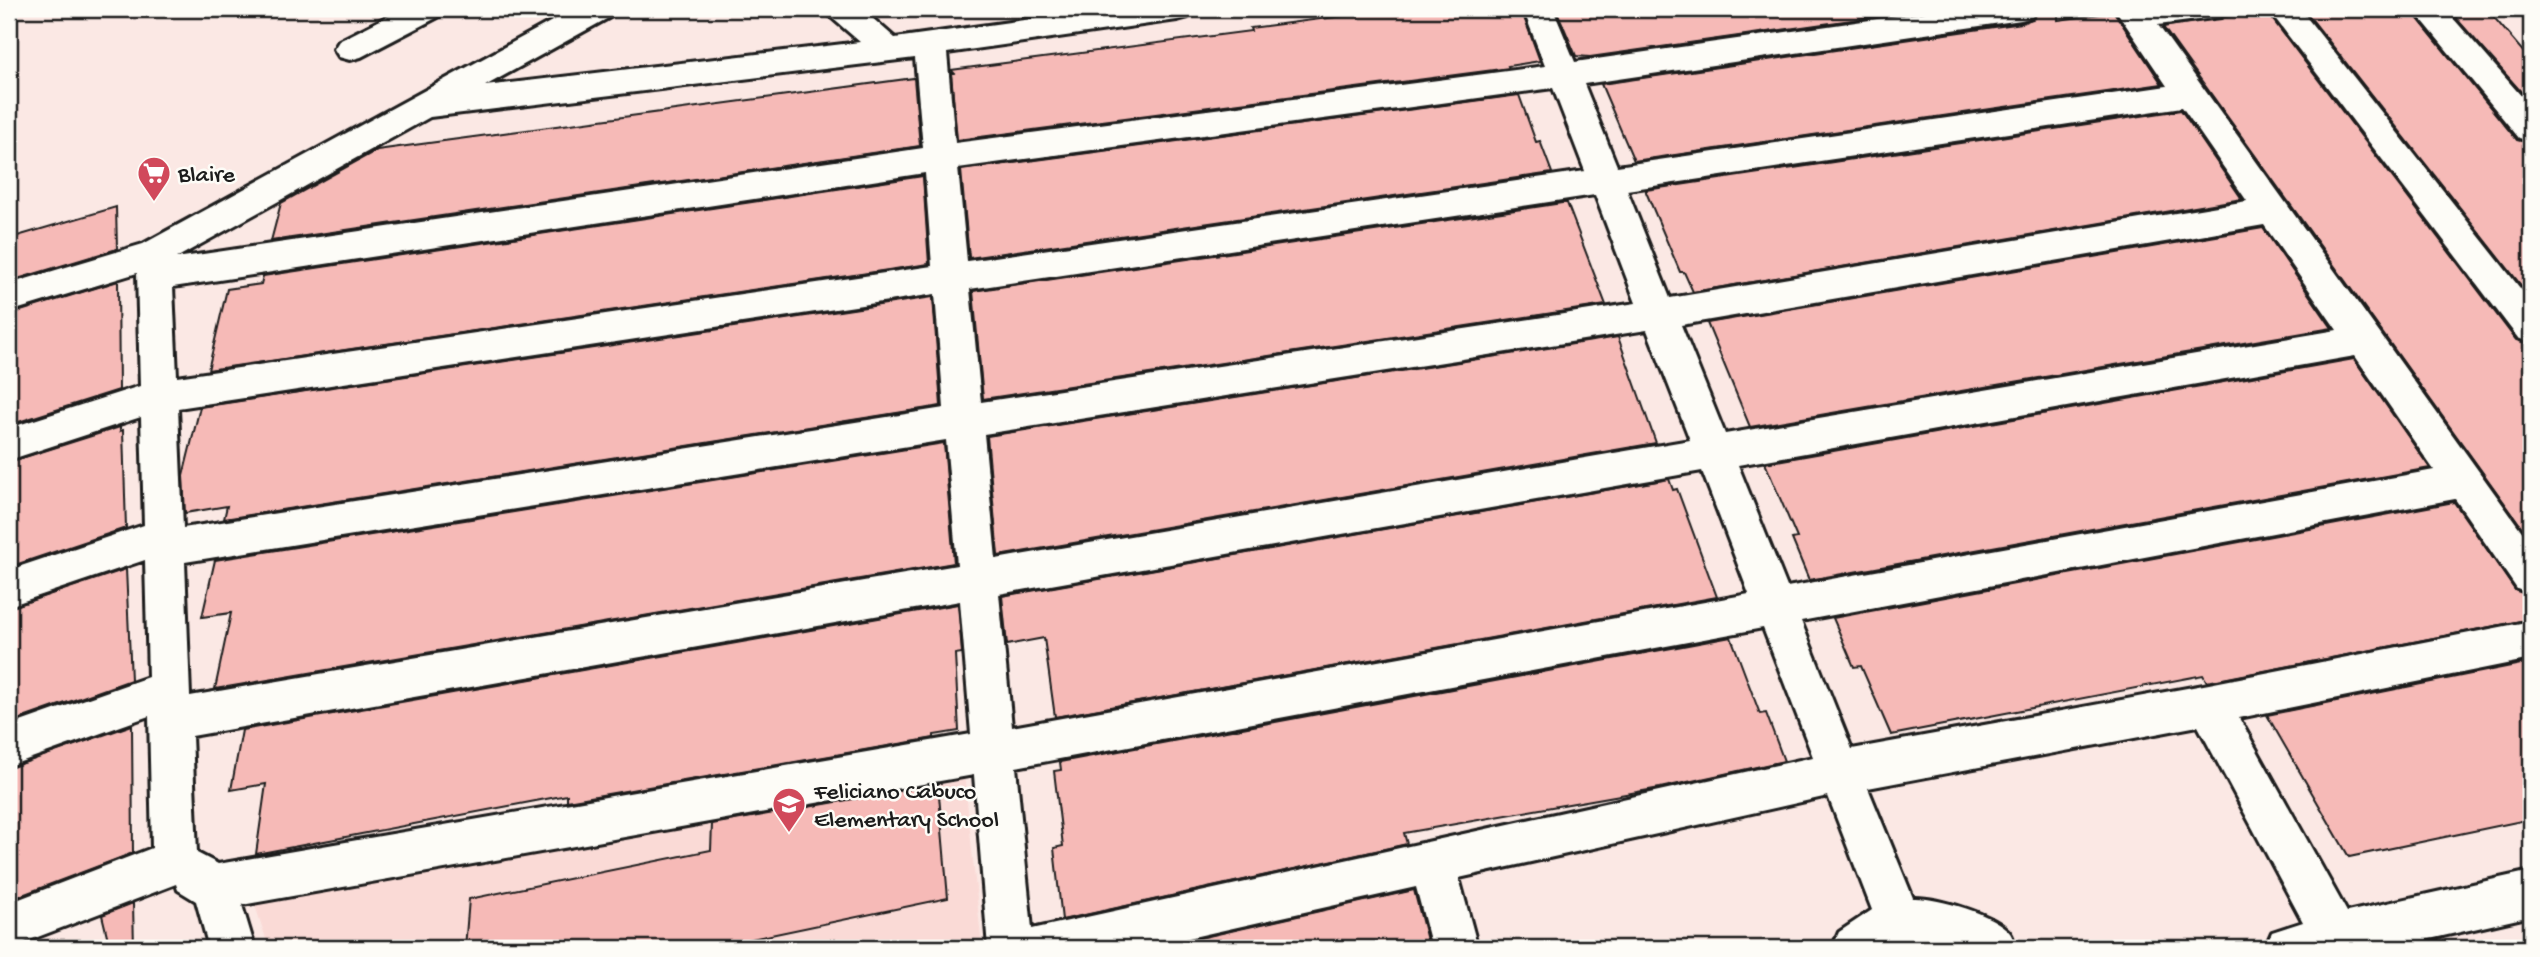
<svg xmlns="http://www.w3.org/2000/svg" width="2540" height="957" viewBox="0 0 2540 957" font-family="'Gochi Hand',sans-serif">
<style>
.built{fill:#fadad6}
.building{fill:#f6bab7;stroke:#1c1c1c;stroke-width:2}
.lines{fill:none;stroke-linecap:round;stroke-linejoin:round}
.minor-casing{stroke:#1c1c1c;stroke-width:6}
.minor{fill:#fdfcf7;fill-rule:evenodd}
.labels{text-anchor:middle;stroke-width:5;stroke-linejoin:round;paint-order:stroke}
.poi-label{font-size:24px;fill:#1c1c1c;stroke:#fdfcf7;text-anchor:start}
</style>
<rect width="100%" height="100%" fill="#fbe8e4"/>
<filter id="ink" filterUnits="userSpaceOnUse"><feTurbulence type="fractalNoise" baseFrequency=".0143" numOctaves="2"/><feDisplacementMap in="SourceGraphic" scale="14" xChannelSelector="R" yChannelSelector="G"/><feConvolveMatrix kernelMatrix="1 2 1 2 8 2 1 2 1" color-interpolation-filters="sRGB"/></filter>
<g filter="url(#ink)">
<path class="built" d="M 964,772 L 982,948 L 269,948 L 252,896 Z"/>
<g class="building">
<path d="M 1398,9 L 1521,9 L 1540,61 L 1508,66 L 1509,68 L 957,140 L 951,73 L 954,73 L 951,70 L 1251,31 L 1250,28 Z"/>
<path d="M 1556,9 L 1930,9 L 1590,57 L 1576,56 Z"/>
<path d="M 2040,9 L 2058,9 L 2058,20 L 2114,12 L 2162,84 L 1634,161 L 1601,84 L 2022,23 L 2034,18 Z"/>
<path d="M 2331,9 L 2410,9 L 2517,140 L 2531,143 L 2531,298 L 2306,12 Z"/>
<path d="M 2448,9 L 2487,9 L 2531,61 L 2531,103 Z"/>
<path d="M 2262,11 L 2266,17 L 2270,16 L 2516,340 L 2531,345 L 2531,540 L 2163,27 Z"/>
<path d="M 914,78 L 920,146 L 271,241 L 281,203 L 377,150 Z"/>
<path d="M 1519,95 L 1536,142 L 1540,141 L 1552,173 L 969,258 L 961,170 Z"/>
<path d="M 2181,110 L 2242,199 L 1693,292 L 1684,272 L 1680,272 L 1646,192 L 1646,190 Z"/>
<path d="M 923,176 L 929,264 L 208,370 L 227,289 L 261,284 L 263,276 Z"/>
<path d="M 1562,203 L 1567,203 L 1606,305 L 983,399 L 973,291 Z"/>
<path d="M 116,207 L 117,249 L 14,280 L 14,237 Z"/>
<path d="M 2263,228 L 2332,328 L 1750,427 L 1707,323 Z"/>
<path d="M 118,281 L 119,390 L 9,425 L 9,339 L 14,337 L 14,313 Z"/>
<path d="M 933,297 L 941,406 L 224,519 L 227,506 L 185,513 L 183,476 L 200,407 Z"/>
<path d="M 1618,337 L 1656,443 L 998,556 L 987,436 Z"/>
<path d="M 2354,359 L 2430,468 L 1809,580 L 1792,539 L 1797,538 L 1765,463 Z"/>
<path d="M 120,427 L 120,431 L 123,430 L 126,528 L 9,567 L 9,462 Z"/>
<path d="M 944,443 L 954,563 L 215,689 L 231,613 L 202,617 L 215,560 Z"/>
<path d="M 1669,479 L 1673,490 L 1677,489 L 1717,597 L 1055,717 L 1044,638 L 1007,645 L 1002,596 Z"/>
<path d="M 2454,502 L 2515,590 L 2531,596 L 2531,619 L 2207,682 L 2203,675 L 1891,735 L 1861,666 L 1854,667 L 1833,618 Z"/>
<path d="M 126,569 L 131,680 L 9,723 L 9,608 Z"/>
<path d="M 958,604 L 962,653 L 955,654 L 959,731 L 934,735 L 934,738 L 567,801 L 567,795 L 256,854 L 266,784 L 231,790 L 242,730 Z"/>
<path d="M 1731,637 L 1760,714 L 1766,713 L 1784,761 L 1660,788 L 1404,833 L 1407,844 L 1062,920 L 1054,848 L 1063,846 L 1054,771 L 1061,770 L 1060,762 Z"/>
<path d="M 2531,662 L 2531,819 L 2349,857 L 2267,715 Z"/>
<path d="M 132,725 L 133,853 L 9,900 L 9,768 Z"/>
<path d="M 938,784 L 948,898 L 708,948 L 465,948 L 469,899 L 711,850 L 712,824 Z"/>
<path d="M 1414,890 L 1429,948 L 1155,948 Z"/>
<path d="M 133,903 L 134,948 L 110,948 L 102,915 Z"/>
</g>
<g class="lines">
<defs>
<g id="minor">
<path d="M 402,9 L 443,9 L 438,17 L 361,57 L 350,60 L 339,57 L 334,49 L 339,41 Z"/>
<path d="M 574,9 L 615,9 L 610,17 L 485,86 L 860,42 L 831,17 L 827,9 L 862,9 L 895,38 L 1102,9 L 1193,9 L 1188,17 L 1177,20 L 947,53 L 955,143 L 1545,66 L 1523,9 L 1553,9 L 1575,62 L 1947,9 L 2037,9 L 2032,17 L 2021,20 L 1584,84 L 1617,166 L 2167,86 L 2115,9 L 2225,9 L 2221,17 L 2158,25 L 2531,544 L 2531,594 L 2517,589 L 2455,499 L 1801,621 L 1852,749 L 2209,684 L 2531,621 L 2531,659 L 2239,718 L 2347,912 L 2531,871 L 2531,916 L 2390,948 L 2265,948 L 2272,932 L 2303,922 L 2198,726 L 1868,788 L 1913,898 C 1935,897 1996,914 2010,933 C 2013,937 2014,944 2016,948 L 1948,948 L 1923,943 L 1893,948 L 1832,948 L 1839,932 L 1872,910 L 1828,796 L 1459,878 L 1478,948 L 1432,948 L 1416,887 L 1144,948 L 988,948 L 974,775 L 242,905 L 255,948 L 209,948 L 196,901 L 178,890 L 176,884 L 9,948 L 9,903 L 152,848 L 149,716 L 9,766 L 9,726 L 148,677 L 145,560 L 9,606 L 9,570 L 144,525 L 141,417 L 9,460 L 9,428 L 140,386 L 137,273 L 9,312 L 9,284 L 143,244 ZM 915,58 L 923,148 L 176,258 L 430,117 ZM 1553,88 L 1585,171 L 967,261 L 958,168 ZM 2182,107 L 2247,201 L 1670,298 L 1627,190 ZM 925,173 L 932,266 L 177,377 L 173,287 ZM 1595,195 L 1636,303 L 981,402 L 970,289 ZM 2264,225 L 2337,330 L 1725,434 L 1681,325 ZM 935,294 L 944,408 L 183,528 L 178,408 ZM 1647,330 L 1690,440 L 996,559 L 984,434 ZM 2355,356 L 2434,470 L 1787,587 L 1738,465 ZM 946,440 L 957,565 L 190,696 L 185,562 ZM 1702,471 L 1749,594 L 1012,727 L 999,594 ZM 960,601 L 971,734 L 218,864 L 197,853 L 192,736 ZM 1763,628 L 1813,757 L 1032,929 L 1016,767 Z"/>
<path d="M 2268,9 L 2300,9 L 2531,302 L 2531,343 L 2518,338 Z"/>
<path d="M 2413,9 L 2445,9 L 2531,107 L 2531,141 L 2519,138 Z"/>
</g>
</defs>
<use href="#minor" class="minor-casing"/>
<use href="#minor" class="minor"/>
</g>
</g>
<defs>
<symbol id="supermarket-pin" viewBox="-11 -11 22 30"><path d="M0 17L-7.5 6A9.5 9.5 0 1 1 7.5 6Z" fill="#d1495b" stroke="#fdfcf7"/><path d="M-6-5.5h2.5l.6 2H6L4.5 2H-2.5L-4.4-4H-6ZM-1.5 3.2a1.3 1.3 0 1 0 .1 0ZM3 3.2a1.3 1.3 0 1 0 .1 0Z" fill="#fff"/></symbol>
<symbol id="school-pin" viewBox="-11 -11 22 30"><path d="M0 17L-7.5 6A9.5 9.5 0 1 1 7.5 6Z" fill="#d1495b" stroke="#fdfcf7"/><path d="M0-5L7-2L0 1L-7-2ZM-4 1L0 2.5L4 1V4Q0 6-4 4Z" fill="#fff"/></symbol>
</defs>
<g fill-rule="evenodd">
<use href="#supermarket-pin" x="135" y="154" width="38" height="52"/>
<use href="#school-pin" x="770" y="785" width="38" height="52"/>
</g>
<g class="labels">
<g class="poi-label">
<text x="178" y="181">Blaire</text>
<text x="814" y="798">Feliciano Cabuco<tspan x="814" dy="28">Elementary School</tspan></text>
</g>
</g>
<rect width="2540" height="957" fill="none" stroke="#fdfcf7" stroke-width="35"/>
<rect x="18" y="18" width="2505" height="922" fill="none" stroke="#1c1c1c" stroke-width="2.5" filter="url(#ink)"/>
</svg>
